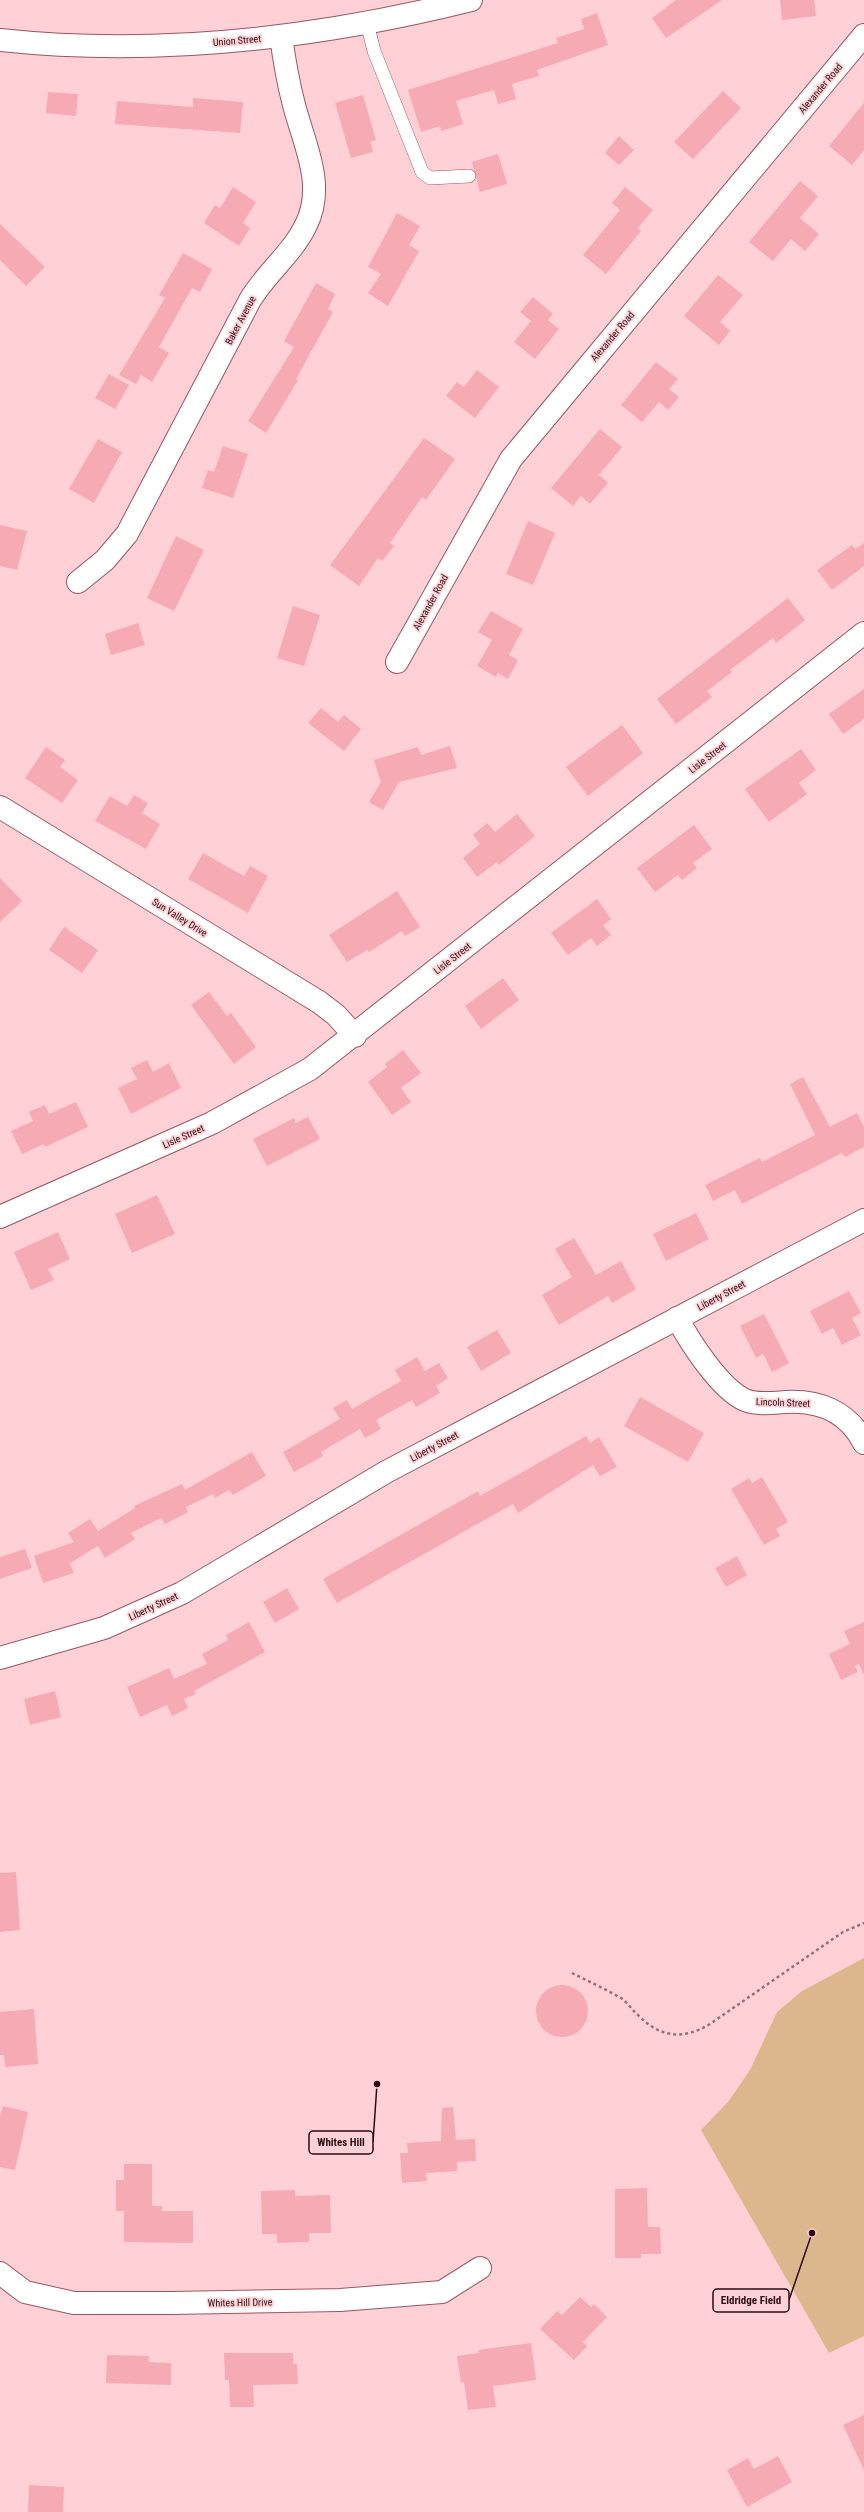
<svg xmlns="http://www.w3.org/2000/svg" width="864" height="2512" viewBox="0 0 864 2512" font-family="'Roboto Condensed',sans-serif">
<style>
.green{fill:#dcb78d}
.building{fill:#f5aab4}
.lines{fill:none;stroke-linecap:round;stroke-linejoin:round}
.service-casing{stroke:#995661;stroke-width:14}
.minor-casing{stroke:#995661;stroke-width:24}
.secondary-casing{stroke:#995661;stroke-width:24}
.path{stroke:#957075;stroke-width:2.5;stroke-dasharray:3 3;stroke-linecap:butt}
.service{stroke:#fff;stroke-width:13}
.minor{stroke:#fff;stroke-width:22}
.secondary{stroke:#fff;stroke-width:22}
.labels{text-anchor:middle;stroke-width:3.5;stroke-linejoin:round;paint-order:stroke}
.street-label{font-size:10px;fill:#280e13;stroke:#ffd0d5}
.leader{fill:none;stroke:#280e13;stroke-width:1.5}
.callout-dot{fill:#280e13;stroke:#ffd0d5;stroke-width:1.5}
.callout{fill:#ffd0d5;stroke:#280e13;stroke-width:1.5}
.callout-label{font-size:11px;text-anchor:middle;font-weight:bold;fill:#280e13}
</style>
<rect width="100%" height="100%" fill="#ffd0d5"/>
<path class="green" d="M 864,1958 L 864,2336 L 829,2353 L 701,2130 L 728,2102 L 750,2070 L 777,2012 L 802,1991 Z"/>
<g class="building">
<path d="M 676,0 L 722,0 L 666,38 L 652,18 Z"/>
<path d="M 780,0 L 814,0 L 816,16 L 782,20 Z"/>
<path d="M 597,13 L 608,45 L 537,70 L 539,76 L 512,84 L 516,99 L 498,104 L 494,90 L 456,101 L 463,124 L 441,131 L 440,126 L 421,132 L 408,90 L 558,43 L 556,38 L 584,29 L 581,19 Z"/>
<path d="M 723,91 L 741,108 L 693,159 L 674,142 Z"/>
<path d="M 48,92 L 78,94 L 76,116 L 46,113 Z"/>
<path d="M 363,95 L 376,140 L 370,142 L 373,152 L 351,158 L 335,103 Z"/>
<path d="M 193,98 L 243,102 L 240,133 L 115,124 L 117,101 L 193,107 Z"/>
<path d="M 864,103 L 864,150 L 852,165 L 829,146 Z"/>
<path d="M 619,136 L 634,150 L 619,165 L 605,153 Z"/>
<path d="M 498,154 L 507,184 L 480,192 L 472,162 Z"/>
<path d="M 800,181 L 818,196 L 800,218 L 819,234 L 805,251 L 791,239 L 773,261 L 749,242 Z"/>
<path d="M 233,187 L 256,202 L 243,223 L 250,228 L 239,246 L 204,223 L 215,205 L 220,208 Z"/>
<path d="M 625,187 L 653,210 L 638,228 L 641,231 L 606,274 L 583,255 L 620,210 L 612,203 Z"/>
<path d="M 397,213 L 420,226 L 409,245 L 419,251 L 388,306 L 368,293 L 381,274 L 368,267 Z"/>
<path d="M 0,224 L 45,267 L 26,286 L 0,260 Z"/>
<path d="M 183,253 L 212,269 L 200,292 L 192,288 L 159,347 L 169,353 L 152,382 L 141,375 L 136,384 L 119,375 L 165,298 L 159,295 Z"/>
<path d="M 718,275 L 743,295 L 720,322 L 730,331 L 719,345 L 684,316 Z"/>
<path d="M 316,283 L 335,294 L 328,309 L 333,312 L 296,379 L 298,380 L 266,433 L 248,421 L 294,347 L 284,341 Z"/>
<path d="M 533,297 L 553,314 L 548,320 L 559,329 L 535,359 L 514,342 L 531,321 L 520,312 Z"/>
<path d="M 656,362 L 678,379 L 669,389 L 679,397 L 668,410 L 659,402 L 642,422 L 621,405 Z"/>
<path d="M 477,370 L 499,387 L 475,418 L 446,396 L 457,382 L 464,387 Z"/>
<path d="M 109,374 L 129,385 L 115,409 L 95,398 Z"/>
<path d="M 600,429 L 622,447 L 599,475 L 608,483 L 590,504 L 581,496 L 573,506 L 551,488 Z"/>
<path d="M 424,438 L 455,459 L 426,500 L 422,497 L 390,543 L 394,546 L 382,561 L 378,558 L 359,586 L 330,565 Z"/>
<path d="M 98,439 L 122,452 L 94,503 L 69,489 Z"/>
<path d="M 223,446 L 248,454 L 233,498 L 202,488 L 208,470 L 214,472 Z"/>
<path d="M 528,521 L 555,533 L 533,585 L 506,574 Z"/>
<path d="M 0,525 L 27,531 L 17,570 L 0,566 Z"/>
<path d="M 176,536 L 204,550 L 174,611 L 147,598 Z"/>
<path d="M 864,543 L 864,566 L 832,590 L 817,570 L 852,545 L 855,549 Z"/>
<path d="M 788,598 L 805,620 L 776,643 L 773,638 L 730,670 L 732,672 L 707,691 L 712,697 L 676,724 L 657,699 Z"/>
<path d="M 293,606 L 320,615 L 304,666 L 277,658 Z"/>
<path d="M 491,611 L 523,629 L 509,655 L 518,660 L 508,679 L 498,673 L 496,677 L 477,666 L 492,640 L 478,632 Z"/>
<path d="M 138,623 L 145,645 L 111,655 L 105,634 Z"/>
<path d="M 864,689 L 864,719 L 843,734 L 829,714 Z"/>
<path d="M 321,708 L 338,722 L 344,715 L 361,729 L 344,751 L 308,723 Z"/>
<path d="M 622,725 L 643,753 L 588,796 L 566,767 Z"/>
<path d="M 450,746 L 457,768 L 399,782 L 383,810 L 369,802 L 381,782 L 374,760 L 418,747 L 421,755 Z"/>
<path d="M 46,747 L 65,760 L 60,767 L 78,780 L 62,803 L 25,778 Z"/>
<path d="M 801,749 L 816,770 L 799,783 L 807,794 L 769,822 L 745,789 Z"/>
<path d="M 134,795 L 148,803 L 142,813 L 160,824 L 146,849 L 95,821 L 110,796 L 127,806 Z"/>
<path d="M 517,814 L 535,836 L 499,865 L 497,862 L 477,877 L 463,858 L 480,844 L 473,835 L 487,823 L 495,832 Z"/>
<path d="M 694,825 L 712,849 L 693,863 L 697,868 L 682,880 L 678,875 L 655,892 L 637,868 Z"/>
<path d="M 203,853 L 244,876 L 250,866 L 268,876 L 248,913 L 188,879 Z"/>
<path d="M 0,878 L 22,901 L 0,922 Z"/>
<path d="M 397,891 L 420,927 L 405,936 L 402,931 L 369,952 L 367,950 L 347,962 L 329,935 Z"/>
<path d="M 597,899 L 611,919 L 603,925 L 611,935 L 597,946 L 591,938 L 568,955 L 551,933 Z"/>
<path d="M 64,927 L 98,950 L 82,973 L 49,950 Z"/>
<path d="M 503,978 L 519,1000 L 481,1029 L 465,1006 Z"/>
<path d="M 209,992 L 227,1016 L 231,1013 L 256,1047 L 234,1064 L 191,1005 Z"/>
<path d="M 403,1050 L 421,1073 L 401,1088 L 411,1102 L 392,1115 L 368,1082 L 387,1067 L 385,1064 Z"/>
<path d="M 147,1060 L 153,1072 L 169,1063 L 181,1088 L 131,1114 L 118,1088 L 137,1079 L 131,1068 Z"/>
<path d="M 803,1077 L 830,1127 L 857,1113 L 864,1127 L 864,1147 L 845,1157 L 842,1153 L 742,1204 L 735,1190 L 713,1201 L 705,1185 L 760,1158 L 762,1162 L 815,1135 L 790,1084 Z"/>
<path d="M 76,1102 L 88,1127 L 45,1147 L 44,1144 L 22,1154 L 11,1131 L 33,1121 L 29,1112 L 45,1105 L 49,1114 Z"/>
<path d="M 308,1117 L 320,1139 L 267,1166 L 253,1139 L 294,1118 L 296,1123 Z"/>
<path d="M 157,1195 L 175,1234 L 132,1253 L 115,1214 Z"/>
<path d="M 696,1213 L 709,1239 L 666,1261 L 653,1234 Z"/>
<path d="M 58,1232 L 70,1259 L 48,1269 L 54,1280 L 31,1290 L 14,1252 Z"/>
<path d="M 574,1238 L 596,1275 L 621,1261 L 636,1289 L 612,1303 L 608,1296 L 559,1325 L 542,1295 L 572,1277 L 555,1249 Z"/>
<path d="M 849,1291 L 861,1313 L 852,1318 L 861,1335 L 842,1345 L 833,1328 L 822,1334 L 810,1311 Z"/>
<path d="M 764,1314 L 789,1363 L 772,1372 L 763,1354 L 756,1358 L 740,1326 Z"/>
<path d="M 497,1330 L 511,1353 L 481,1371 L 467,1347 Z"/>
<path d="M 417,1357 L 425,1371 L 439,1363 L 448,1378 L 436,1386 L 440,1393 L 416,1407 L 412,1400 L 376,1420 L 381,1429 L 365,1438 L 360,1429 L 321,1452 L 323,1456 L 294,1472 L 283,1452 L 340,1419 L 333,1408 L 347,1400 L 352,1409 L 401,1381 L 395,1370 Z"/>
<path d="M 640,1397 L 704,1433 L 688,1462 L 624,1426 Z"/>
<path d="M 586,1436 L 590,1443 L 599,1437 L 617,1467 L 600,1476 L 593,1465 L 518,1513 L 513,1504 L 337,1603 L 323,1579 L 478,1491 L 480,1496 Z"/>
<path d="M 252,1452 L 266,1476 L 233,1495 L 229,1490 L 215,1498 L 213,1494 L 186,1507 L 188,1512 L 165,1524 L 161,1518 L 131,1533 L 135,1539 L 105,1558 L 98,1546 L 70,1563 L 74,1573 L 43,1583 L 34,1556 L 74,1542 L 68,1533 L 90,1519 L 98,1531 L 135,1508 L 134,1506 L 182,1484 L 185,1490 Z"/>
<path d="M 762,1477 L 788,1522 L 776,1529 L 780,1536 L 764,1545 L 731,1489 L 749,1478 L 752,1483 Z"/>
<path d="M 25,1549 L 32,1568 L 0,1579 L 0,1557 Z"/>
<path d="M 737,1556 L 747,1575 L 726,1587 L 715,1568 Z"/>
<path d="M 287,1588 L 299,1609 L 275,1623 L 263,1602 Z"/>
<path d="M 249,1622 L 265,1652 L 194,1691 L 196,1694 L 184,1699 L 188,1708 L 172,1716 L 167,1705 L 140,1717 L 127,1687 L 169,1668 L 174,1679 L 207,1664 L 202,1654 L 228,1640 L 226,1635 Z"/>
<path d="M 864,1622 L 864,1675 L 859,1664 L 855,1666 L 858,1672 L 841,1680 L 829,1654 L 850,1644 L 844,1631 Z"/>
<path d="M 55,1691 L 61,1717 L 30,1725 L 24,1699 Z"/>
<path d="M 16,1872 L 20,1930 L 0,1932 L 0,1873 Z"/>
<circle cx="562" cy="2011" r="26"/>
<path d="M 34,2009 L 38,2064 L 5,2067 L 4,2055 L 0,2055 L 0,2012 Z"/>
<path d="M 3,2106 L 28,2112 L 15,2170 L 0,2167 L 0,2117 Z"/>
<path d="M 453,2107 L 456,2140 L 475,2139 L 476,2161 L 457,2162 L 457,2171 L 426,2173 L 427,2181 L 402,2183 L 400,2153 L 408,2153 L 407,2143 L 441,2141 L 442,2108 Z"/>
<path d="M 124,2164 L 152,2164 L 152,2206 L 162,2206 L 162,2211 L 193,2211 L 193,2243 L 124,2242 L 124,2211 L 116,2211 L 116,2180 L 124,2180 Z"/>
<path d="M 647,2188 L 648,2227 L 660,2227 L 661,2254 L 641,2254 L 641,2258 L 615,2258 L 615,2189 Z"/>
<path d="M 295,2190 L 295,2196 L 330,2195 L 331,2233 L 309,2233 L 309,2242 L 277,2243 L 277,2234 L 262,2234 L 261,2191 Z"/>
<path d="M 580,2297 L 591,2307 L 594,2304 L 607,2317 L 583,2342 L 587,2346 L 574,2360 L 540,2329 L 557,2311 L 562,2315 Z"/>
<path d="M 531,2343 L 536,2380 L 493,2386 L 496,2407 L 468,2410 L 464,2382 L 461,2383 L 457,2356 L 479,2353 L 478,2350 Z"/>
<path d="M 224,2353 L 293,2353 L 293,2364 L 297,2364 L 298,2384 L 253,2385 L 254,2407 L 230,2407 L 229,2380 L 225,2380 Z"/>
<path d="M 107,2355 L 149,2356 L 148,2362 L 171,2363 L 171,2385 L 106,2383 Z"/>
<path d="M 864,2415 L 864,2470 L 843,2425 Z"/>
<path d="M 778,2456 L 792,2482 L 747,2507 L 727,2470 L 748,2458 L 754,2469 Z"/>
<path d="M 29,2485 L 64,2487 L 63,2512 L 28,2512 Z"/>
</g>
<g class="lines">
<defs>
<path id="service" d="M 367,23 L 374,51 L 422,172 L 430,178 L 469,176"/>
<g id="minor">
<path d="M 78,582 L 105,560 L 127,534 L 250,300 C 266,273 292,254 306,225 C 326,185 304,144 294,105 C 288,82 284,59 281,36"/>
<path d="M 397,662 L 511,459 L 864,35"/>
<path d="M 0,807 L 319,1002 L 336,1015 L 355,1036"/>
<path d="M 0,1217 L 212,1123 L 310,1069 L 864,633"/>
<path d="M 677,1318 C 690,1342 720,1389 745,1400 C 757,1405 772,1403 785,1402 C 818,1400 848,1411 864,1443"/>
<path d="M 0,2273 L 25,2292 L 74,2303 L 170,2303 L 340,2300 L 442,2292 L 480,2268"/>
</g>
<g id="secondary">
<path d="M 0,40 C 158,57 318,38 471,0"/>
<path d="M 0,1658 L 104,1628 L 182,1593 L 386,1472 L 864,1220"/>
</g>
</defs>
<use href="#service" class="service-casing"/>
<use href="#minor" class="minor-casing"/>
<use href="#secondary" class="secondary-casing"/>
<path class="path" d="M 572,1973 C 588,1981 605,1989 621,1998 C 628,2003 632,2010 638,2015 C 660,2038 684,2040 710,2024 L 843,1932 L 864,1923"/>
<use href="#service" class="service"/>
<use href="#minor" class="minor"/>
<use href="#secondary" class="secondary"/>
</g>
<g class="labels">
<g class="street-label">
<text transform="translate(237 40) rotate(-5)" y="4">Union Street</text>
<text transform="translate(820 88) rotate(-50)" y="4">Alexander Road</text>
<text transform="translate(240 320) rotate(-62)" y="4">Baker Avenue</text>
<text transform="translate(612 336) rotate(-50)" y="4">Alexander Road</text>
<text transform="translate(430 602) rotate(-61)" y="4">Alexander Road</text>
<text transform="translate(707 757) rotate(-38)" y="4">Lisle Street</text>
<text transform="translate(180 917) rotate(32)" y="4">Sun Valley Drive</text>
<text transform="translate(452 958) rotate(-38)" y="4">Lisle Street</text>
<text transform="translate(183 1136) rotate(-24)" y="4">Lisle Street</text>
<text transform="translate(721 1295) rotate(-28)" y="4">Liberty Street</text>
<text transform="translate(783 1402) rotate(2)" y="4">Lincoln Street</text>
<text transform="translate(434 1446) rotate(-28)" y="4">Liberty Street</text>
<text transform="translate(153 1606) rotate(-25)" y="4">Liberty Street</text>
<text transform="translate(240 2302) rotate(-1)" y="4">Whites Hill Drive</text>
</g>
</g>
<path class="leader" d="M377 2084L373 2142M812 2233L789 2300"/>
<g class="callout-dot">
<circle cx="377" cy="2084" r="4"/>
<circle cx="812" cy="2233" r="4"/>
</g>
<g class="callout">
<rect x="309" y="2131" width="64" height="23" rx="4"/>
<rect x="713" y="2289" width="76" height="23" rx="4"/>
</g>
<g class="callout-label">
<text x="341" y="2146">Whites Hill</text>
<text x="751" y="2304">Eldridge Field</text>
</g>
</svg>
